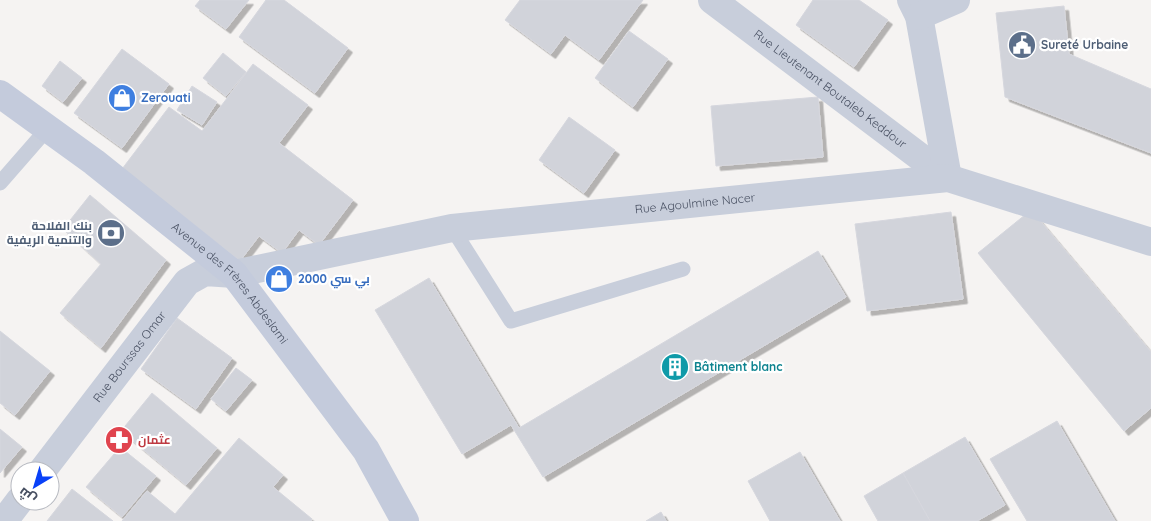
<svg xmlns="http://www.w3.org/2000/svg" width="1151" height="521" viewBox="0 0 1151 521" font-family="Quicksand,Cairo,sans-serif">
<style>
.building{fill:#d1d3da;stroke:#d6d7de;filter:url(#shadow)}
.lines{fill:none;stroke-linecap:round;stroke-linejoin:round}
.service{stroke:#c8cedb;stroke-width:15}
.minor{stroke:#c8cedb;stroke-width:28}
.secondary{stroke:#c4cbdc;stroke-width:28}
.labels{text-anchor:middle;stroke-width:4.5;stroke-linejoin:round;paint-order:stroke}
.service-label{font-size:12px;font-weight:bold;fill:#4e5e75;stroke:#fff;text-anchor:start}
.street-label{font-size:12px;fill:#485062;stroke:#fff}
.shop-label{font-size:12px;font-weight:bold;fill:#366cbe;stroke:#fff;text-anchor:start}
.culture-label{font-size:12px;font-weight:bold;fill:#0d838f;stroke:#fff;text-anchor:start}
.health-label{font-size:12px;font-weight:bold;fill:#be3a42;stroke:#fff;text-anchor:start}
</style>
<defs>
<filter id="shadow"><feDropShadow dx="4.5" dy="4.5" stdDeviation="0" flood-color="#0004"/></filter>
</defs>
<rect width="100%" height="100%" fill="#f5f3f2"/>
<g class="building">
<path d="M 200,0 L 249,0 L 226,29 L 195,6 Z"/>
<path d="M 266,0 L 284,0 L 348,48 L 315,93 L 239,37 Z"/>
<path d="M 520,0 L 643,0 L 599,60 L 565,35 L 551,54 L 505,20 Z"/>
<path d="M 813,0 L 859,0 L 888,20 L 854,67 L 796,25 Z"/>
<path d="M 1064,6 L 1069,54 L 1151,89 L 1151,153 L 1005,97 L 996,13 Z"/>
<path d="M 629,31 L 668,59 L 633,107 L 595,78 Z"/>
<path d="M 122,49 L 169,84 L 122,148 L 74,113 Z"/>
<path d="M 223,53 L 246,72 L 226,96 L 203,78 Z"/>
<path d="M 60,61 L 82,78 L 63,102 L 42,86 Z"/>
<path d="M 253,64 L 308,105 L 279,143 L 353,200 L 319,245 L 299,230 L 282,253 L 259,236 L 240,261 L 122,169 L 169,107 L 202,131 Z"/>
<path d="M 192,86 L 217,102 L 202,125 L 177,110 Z"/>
<path d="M 818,97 L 823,157 L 716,166 L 711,106 Z"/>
<path d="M 569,117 L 615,150 L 584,193 L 539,160 Z"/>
<path d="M 90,195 L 166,260 L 101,348 L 60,313 L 101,264 L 63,229 Z"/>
<path d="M 1031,210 L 1151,352 L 1151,408 L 1124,431 L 978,253 Z"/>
<path d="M 951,212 L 963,299 L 867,311 L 855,224 Z"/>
<path d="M 818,251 L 846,297 L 543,477 L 511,425 L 462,454 L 375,310 L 429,278 L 519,428 Z"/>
<path d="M 177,318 L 232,358 L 196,409 L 141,369 Z"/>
<path d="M 0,331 L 50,371 L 15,415 L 0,403 Z"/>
<path d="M 236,368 L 252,380 L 226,411 L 211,399 Z"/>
<path d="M 152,393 L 217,448 L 186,485 L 121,431 Z"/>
<path d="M 1057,421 L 1115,521 L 1027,521 L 990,459 Z"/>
<path d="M 0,429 L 22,447 L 0,473 Z"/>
<path d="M 965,437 L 1005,505 L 977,521 L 930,521 L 903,473 Z"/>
<path d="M 239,438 L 283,475 L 273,487 L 312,519 L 311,521 L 122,521 L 147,491 L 175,514 Z"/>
<path d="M 120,447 L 156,476 L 122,517 L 86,487 Z"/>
<path d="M 800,452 L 840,521 L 770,521 L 748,481 Z"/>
<path d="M 903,473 L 930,521 L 878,521 L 864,496 Z"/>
<path d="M 72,489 L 113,521 L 47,521 Z"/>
<path d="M 661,512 L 666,521 L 646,521 Z"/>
</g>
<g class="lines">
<g class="service">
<path d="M 0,183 L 48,128"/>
<path d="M 452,228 L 511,321 L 683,269"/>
</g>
<g class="minor">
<path id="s1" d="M 712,0 L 948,178"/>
<path d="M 911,0 L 919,16 L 948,178"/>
<path d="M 919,16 L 956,0"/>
<path id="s2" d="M 42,471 L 187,282 L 205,272 L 234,274 L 452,228 L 948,178 L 1151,242"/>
<path d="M 4,521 L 20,500"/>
</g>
<path class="secondary" id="s3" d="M 0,94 L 94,162 L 234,274 L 366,450 L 405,521"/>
</g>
<defs>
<symbol id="civic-disc" viewBox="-11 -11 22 22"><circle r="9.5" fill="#5c6f8a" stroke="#fff"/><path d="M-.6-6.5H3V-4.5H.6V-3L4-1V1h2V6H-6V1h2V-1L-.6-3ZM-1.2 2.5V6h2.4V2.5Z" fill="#fff"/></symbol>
<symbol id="shop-disc" viewBox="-11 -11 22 22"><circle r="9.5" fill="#3f7fe0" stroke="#fff"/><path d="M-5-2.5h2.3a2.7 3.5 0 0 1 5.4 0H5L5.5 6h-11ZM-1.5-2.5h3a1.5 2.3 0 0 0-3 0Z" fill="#fff"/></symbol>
<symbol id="bank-disc" viewBox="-11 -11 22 22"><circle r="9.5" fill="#5c6f8a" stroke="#fff"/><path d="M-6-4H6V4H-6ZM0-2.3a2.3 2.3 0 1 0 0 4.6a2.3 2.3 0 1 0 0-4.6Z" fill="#fff"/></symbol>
<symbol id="building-disc" viewBox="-11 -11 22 22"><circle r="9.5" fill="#0f9aa8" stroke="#fff"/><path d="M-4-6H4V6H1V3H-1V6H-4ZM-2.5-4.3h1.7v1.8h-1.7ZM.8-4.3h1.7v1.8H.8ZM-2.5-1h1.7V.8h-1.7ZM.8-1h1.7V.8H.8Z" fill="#fff"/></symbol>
<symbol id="pharmacy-disc" viewBox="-11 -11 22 22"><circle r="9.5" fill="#e0444e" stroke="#fff"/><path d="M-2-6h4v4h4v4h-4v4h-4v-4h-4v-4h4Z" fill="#fff"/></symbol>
</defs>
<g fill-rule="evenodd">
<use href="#civic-disc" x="1006" y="29" width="32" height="32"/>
<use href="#shop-disc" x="106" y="82" width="32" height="32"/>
<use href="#bank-disc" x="95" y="217" width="32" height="32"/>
<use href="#shop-disc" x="263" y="263" width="32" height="32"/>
<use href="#building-disc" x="659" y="351" width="32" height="32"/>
<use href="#pharmacy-disc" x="103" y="424" width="32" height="32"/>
</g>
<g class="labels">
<g class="service-label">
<text x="1041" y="49">Sureté Urbaine</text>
<text x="92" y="230" text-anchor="end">بنك الفلاحة<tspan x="92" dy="14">والتنمية الريفية</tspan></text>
</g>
<g class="street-label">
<text dy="4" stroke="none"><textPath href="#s1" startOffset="148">Rue Lieutenant Boutaleb Keddour</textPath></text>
<text dy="4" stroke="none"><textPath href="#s2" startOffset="755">Rue Agoulmine Nacer</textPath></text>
<text dy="4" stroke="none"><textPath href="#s3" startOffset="299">Avenue des Frères Abdeslami</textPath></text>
<text dy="4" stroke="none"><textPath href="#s2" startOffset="144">Rue Bourssas Omar</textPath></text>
</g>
<g class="shop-label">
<text x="141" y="102">Zerouati</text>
<text x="298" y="283">بي سي 2000</text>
</g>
<g class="culture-label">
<text x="694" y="371">Bâtiment blanc</text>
</g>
<g class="health-label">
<text x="138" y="444">عثمان</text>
</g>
</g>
<g transform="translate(35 486) rotate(218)"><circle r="24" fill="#ffffff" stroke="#b6b9c0"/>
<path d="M0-4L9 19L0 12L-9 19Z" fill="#0941f8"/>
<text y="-8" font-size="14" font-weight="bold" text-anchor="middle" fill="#485062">ش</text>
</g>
</svg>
